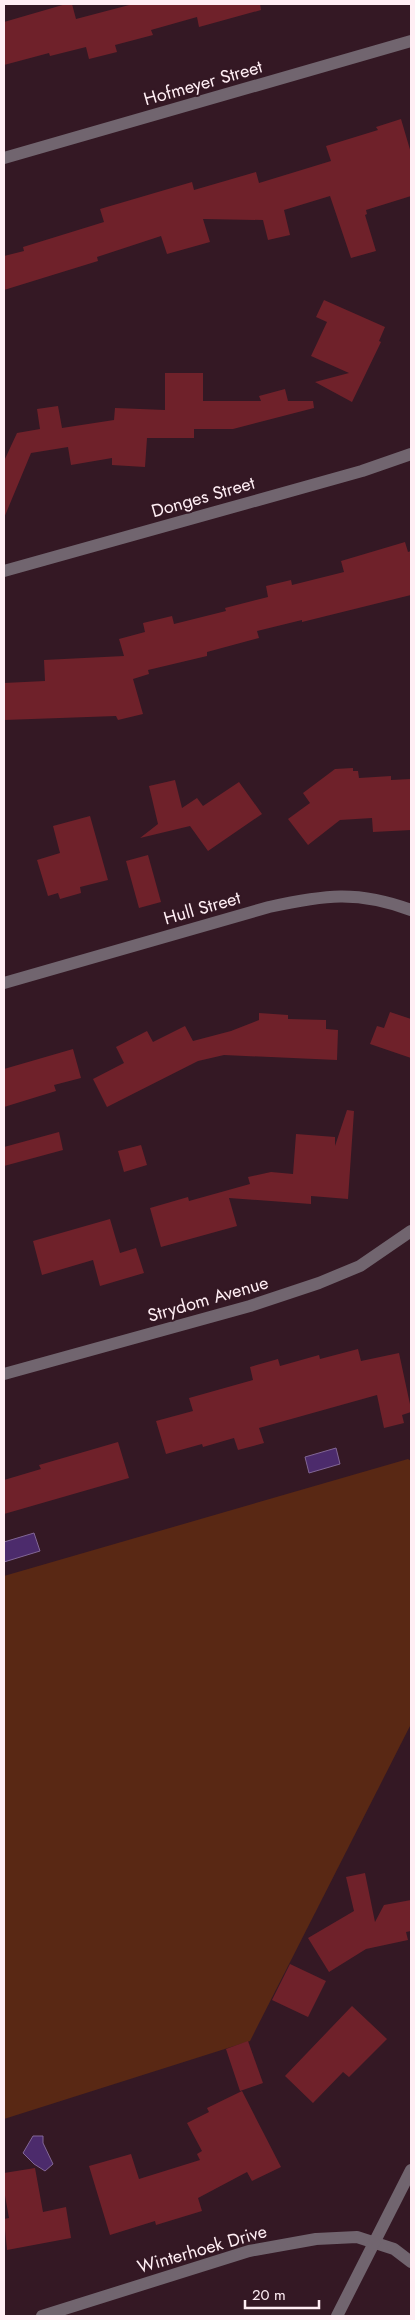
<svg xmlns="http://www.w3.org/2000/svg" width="415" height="2320" viewBox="0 0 415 2320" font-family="Jost,sans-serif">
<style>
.green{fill:#592814}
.water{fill:#4c2b6c;stroke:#826695}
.building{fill:#6f212a}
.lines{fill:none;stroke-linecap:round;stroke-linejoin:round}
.minor{stroke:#71656f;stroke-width:12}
.labels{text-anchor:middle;stroke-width:4;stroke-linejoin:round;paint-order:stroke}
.street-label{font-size:18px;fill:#ffeef4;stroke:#341824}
</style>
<rect width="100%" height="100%" fill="#341824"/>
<path class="green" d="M 408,1459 L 411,1461 L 411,1724 L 250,2041 L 4,2119 L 4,1576 Z"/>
<g class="water">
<path d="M 336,1448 L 340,1464 L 309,1473 L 305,1457 Z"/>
<path d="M 34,1533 L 40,1551 L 4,1562 L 4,1542 Z"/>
<path d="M 33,2136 L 43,2136 L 43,2143 L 53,2164 L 45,2171 L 34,2164 L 23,2153 Z"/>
</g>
<g class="building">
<path d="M 66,4 L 72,4 L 76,19 L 133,4 L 260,4 L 261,10 L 199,27 L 197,17 L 151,30 L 153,35 L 115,45 L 117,52 L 89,59 L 86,47 L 50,56 L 49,53 L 4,65 L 4,22 Z"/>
<path d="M 401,119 L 411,153 L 411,196 L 366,210 L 367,214 L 365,215 L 376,251 L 351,258 L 330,196 L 284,210 L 290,235 L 268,240 L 263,220 L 203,219 L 210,242 L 167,254 L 161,236 L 97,257 L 98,261 L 4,290 L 4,256 L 24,251 L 23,247 L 104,222 L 100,209 L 192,182 L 194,190 L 256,172 L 259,183 L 331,161 L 326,146 L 378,130 L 376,127 Z"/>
<path d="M 324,300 L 385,327 L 379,341 L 381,342 L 352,402 L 315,382 L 349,373 L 311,356 L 327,322 L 316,317 Z"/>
<path d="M 165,373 L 203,373 L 203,401 L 261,401 L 259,396 L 285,389 L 288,401 L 313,401 L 314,408 L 233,429 L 194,429 L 194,438 L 147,438 L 145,467 L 112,465 L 112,458 L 71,465 L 68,447 L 31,453 L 4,518 L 4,461 L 17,433 L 40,429 L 37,409 L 58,406 L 62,428 L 114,420 L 115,408 L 165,410 Z"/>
<path d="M 405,542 L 408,552 L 411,551 L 411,595 L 302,622 L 302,620 L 257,631 L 259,638 L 207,652 L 207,656 L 148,670 L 149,674 L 133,679 L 143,714 L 118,720 L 116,716 L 4,720 L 4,683 L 45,681 L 44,660 L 124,656 L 119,639 L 145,632 L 143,623 L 172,616 L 174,624 L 226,611 L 225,608 L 268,597 L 266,586 L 291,580 L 292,585 L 344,572 L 341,561 Z"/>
<path d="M 353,768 L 353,771 L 358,771 L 359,778 L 391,776 L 391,780 L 411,779 L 411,830 L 373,832 L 372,818 L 340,820 L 308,845 L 288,819 L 310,803 L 303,793 L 335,769 Z"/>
<path d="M 175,780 L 182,808 L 197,798 L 203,806 L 239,782 L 262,814 L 208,851 L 190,826 L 140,838 L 158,824 L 149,786 Z"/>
<path d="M 90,816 L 108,880 L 80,887 L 81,893 L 60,899 L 58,893 L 48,896 L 37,860 L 60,853 L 53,826 Z"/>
<path d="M 148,855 L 161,902 L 139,908 L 126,861 Z"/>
<path d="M 390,1012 L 411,1019 L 411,1058 L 370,1044 L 377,1026 L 384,1028 Z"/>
<path d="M 259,1013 L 288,1015 L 288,1019 L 326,1020 L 326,1029 L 338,1030 L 337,1060 L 224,1055 L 198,1061 L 107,1107 L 93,1079 L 124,1063 L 116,1047 L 147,1031 L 153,1042 L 185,1026 L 193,1041 L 231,1031 L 259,1020 Z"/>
<path d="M 73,1049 L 81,1078 L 54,1085 L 56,1091 L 4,1107 L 4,1069 Z"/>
<path d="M 347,1110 L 354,1111 L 348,1199 L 311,1196 L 311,1204 L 229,1198 L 237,1226 L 161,1247 L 150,1208 L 188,1197 L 189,1201 L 250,1184 L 248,1177 L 271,1172 L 293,1174 L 296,1134 L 335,1137 L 335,1146 Z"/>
<path d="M 59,1132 L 63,1150 L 4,1166 L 4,1147 Z"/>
<path d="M 141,1145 L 147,1165 L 124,1172 L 118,1151 Z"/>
<path d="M 110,1219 L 120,1253 L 136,1248 L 144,1273 L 100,1286 L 93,1260 L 42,1275 L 33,1241 Z"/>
<path d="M 358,1349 L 361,1361 L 399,1353 L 411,1409 L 411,1412 L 402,1415 L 404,1423 L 384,1428 L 377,1395 L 259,1428 L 264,1443 L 238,1450 L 234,1438 L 203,1447 L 202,1444 L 166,1454 L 156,1421 L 193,1411 L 189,1398 L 253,1380 L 250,1367 L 278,1359 L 280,1366 L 319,1355 L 320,1359 Z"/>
<path d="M 118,1442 L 129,1478 L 4,1514 L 4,1480 L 41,1469 L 39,1465 Z"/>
<path d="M 365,1873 L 375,1922 L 384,1905 L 411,1900 L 411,1931 L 406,1932 L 408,1940 L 366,1949 L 329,1972 L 308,1938 L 354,1911 L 346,1877 Z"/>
<path d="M 290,1964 L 326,1981 L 308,2017 L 272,2000 Z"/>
<path d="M 352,2006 L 387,2039 L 349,2077 L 343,2072 L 313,2103 L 285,2076 Z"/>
<path d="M 248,2041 L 263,2083 L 240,2091 L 226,2049 Z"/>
<path d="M 242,2091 L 281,2167 L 252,2181 L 247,2172 L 198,2198 L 202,2211 L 156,2225 L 155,2221 L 110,2235 L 89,2166 L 131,2154 L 139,2179 L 200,2160 L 197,2154 L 202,2151 L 187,2123 L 209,2112 L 207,2108 Z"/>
<path d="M 35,2168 L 43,2212 L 66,2207 L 71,2238 L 7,2250 L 4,2219 L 9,2218 L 4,2190 L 4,2173 Z"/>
</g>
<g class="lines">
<g class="minor">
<path d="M 4,158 L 411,41"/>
<path d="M 4,571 L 362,471 L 411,454"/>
<path d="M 4,983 L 269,907 C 324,895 357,890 411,910"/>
<path d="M 4,1374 L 250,1306 L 319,1283 L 360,1266 L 411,1231"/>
<path d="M 42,2316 L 249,2251 L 316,2239 L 357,2237 L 394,2249 L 411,2262"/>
<path d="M 337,2316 L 411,2170"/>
</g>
</g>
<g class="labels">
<g class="street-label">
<text transform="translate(203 83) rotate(-16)" y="6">Hofmeyer Street</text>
<text transform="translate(203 497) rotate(-16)" y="6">Donges Street</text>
<text transform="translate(202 908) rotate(-16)" y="6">Hull Street</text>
<text transform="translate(208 1299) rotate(-16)" y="6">Strydom Avenue</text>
<text transform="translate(202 2249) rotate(-16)" y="6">Winterhoek Drive</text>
</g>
</g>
<rect width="415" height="2320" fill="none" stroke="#ffeef4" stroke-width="10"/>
<path d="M245 2300v8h74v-8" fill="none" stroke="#ffeef4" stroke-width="2.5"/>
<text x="252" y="2300" font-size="15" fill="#ffeef4" stroke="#341824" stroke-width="4" paint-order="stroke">20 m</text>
</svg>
